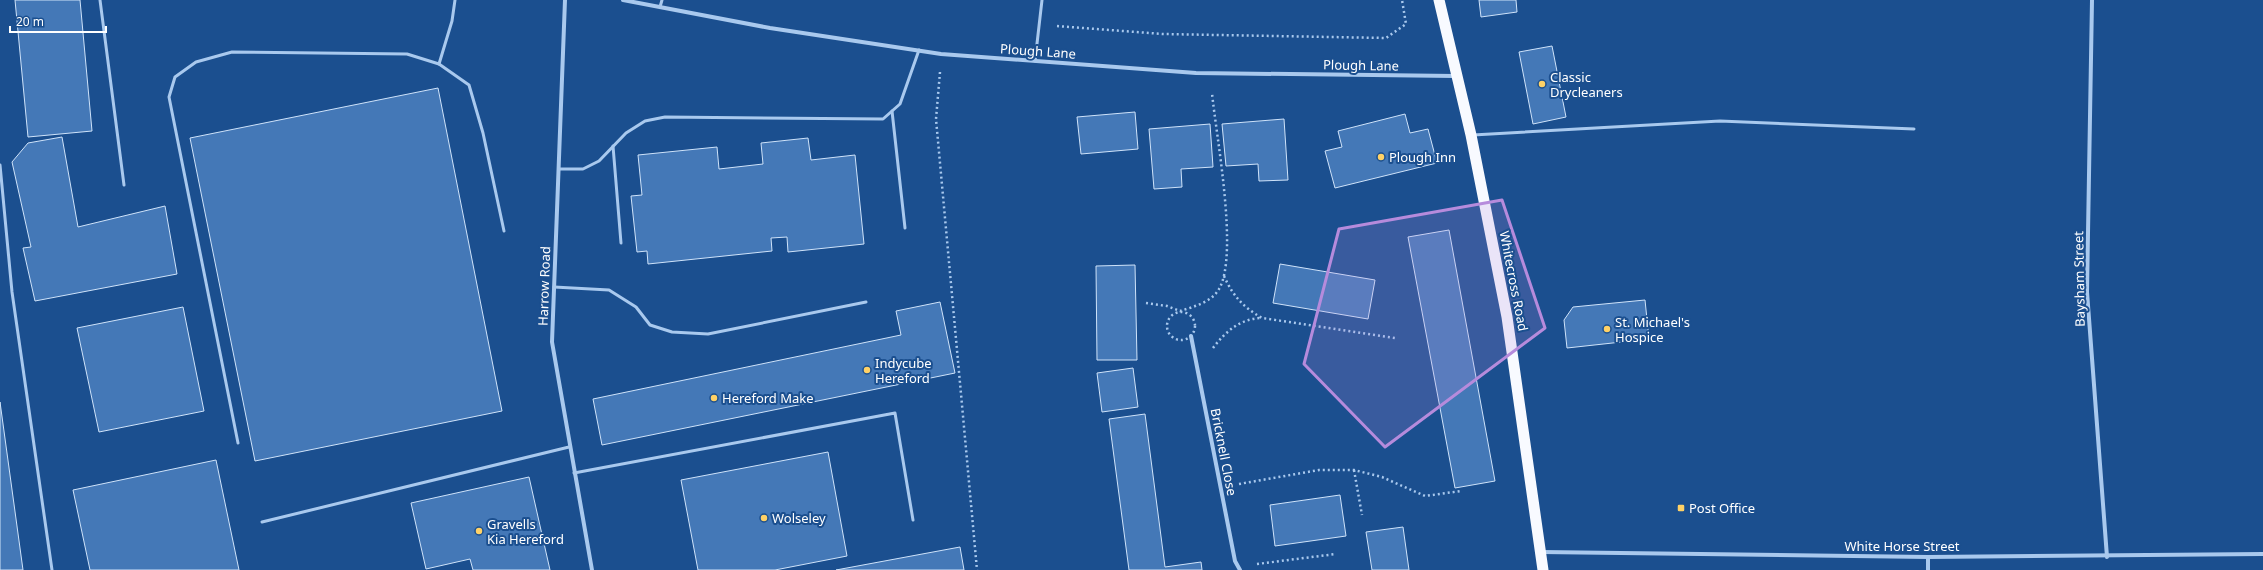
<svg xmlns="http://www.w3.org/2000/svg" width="2263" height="570" viewBox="0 0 2263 570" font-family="'Noto Sans',sans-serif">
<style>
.building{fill:#4478b7;stroke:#cfe3fa}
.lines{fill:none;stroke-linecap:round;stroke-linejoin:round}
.path{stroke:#a9c9ee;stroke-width:2.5;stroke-dasharray:2 3;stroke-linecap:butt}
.service{stroke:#a9c9ee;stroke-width:3}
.minor{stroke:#a9c9ee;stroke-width:4}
.trunk{stroke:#f8faff;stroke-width:11}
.marked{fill:#b68bdc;fill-opacity:0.2;stroke:#b68bdc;stroke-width:3;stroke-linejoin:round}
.poi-dot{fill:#ffd166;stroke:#1b4f8f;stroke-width:1.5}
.labels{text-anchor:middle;stroke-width:4;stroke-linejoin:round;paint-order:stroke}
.street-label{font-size:13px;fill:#fff;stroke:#1b4f8f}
.poi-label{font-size:13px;fill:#fff;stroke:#1b4f8f;text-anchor:start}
</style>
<rect width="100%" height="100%" fill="#1b4f8f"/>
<g class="building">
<path d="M 15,0 L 80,0 L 92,131 L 28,137 Z"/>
<path d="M 1479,0 L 1516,0 L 1517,12 L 1481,17 Z"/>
<path d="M 1552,46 L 1566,117 L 1533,124 L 1519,52 Z"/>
<path d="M 438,88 L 502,411 L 255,461 L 190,138 Z"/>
<path d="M 1135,112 L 1138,149 L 1081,154 L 1077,117 Z"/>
<path d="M 1405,114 L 1410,133 L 1428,129 L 1437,163 L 1335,188 L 1325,151 L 1342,147 L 1338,131 Z"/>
<path d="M 1284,119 L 1288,180 L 1259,181 L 1258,164 L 1226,166 L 1222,124 Z"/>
<path d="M 1210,124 L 1213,167 L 1181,169 L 1182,187 L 1154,189 L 1149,129 Z"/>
<path d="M 62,137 L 78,227 L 165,206 L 177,274 L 35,301 L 23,248 L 31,247 L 12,162 L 28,143 Z"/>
<path d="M 808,138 L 811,160 L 855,155 L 864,244 L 788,252 L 787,237 L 771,238 L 772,251 L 648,264 L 647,251 L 637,252 L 631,196 L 642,195 L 638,155 L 717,147 L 719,169 L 763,164 L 761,143 Z"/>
<path d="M 1449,230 L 1495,481 L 1455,488 L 1408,237 Z"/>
<path d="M 1280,264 L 1375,280 L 1368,319 L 1273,303 Z"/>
<path d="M 1135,265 L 1137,360 L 1097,360 L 1096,266 Z"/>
<path d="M 1645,300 L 1649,339 L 1567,348 L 1564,320 L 1573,307 Z"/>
<path d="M 940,302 L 955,373 L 602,445 L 593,399 L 901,335 L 896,311 Z"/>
<path d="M 183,307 L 204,411 L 99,432 L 77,328 Z"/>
<path d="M 1133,368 L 1138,407 L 1102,412 L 1097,373 Z"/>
<path d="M 0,402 L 23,570 L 0,570 Z"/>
<path d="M 1145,414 L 1165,567 L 1201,562 L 1202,570 L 1129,570 L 1109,419 Z"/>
<path d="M 828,452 L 847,556 L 775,570 L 698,570 L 681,480 Z"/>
<path d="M 216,460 L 239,570 L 90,570 L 73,490 Z"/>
<path d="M 529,477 L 550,570 L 473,570 L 470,559 L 426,569 L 411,503 Z"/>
<path d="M 1340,495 L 1346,536 L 1275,546 L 1270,505 Z"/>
<path d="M 1403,527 L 1409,570 L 1372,570 L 1366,532 Z"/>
<path d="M 960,547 L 964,570 L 836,570 Z"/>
</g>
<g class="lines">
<g class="path">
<path d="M 1057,26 L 1162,34 L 1386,38 L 1406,24 L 1402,0"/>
<path d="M 940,72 L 936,119 L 977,570"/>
<path d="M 1224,276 C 1233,296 1243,307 1262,318 L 1395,338"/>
<path d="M 1146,303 L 1167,306 L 1180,311 C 1193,307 1212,302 1219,289 C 1239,255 1216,135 1212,93"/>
<circle cx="1181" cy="326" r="14"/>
<path d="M 1213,348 C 1226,331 1240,319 1261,318"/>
<path d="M 1354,470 L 1362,515"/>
<path d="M 1239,484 L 1319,470 L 1354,470 L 1382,477 L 1425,496 L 1461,491"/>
<path d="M 1257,564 L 1336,554"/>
</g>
<g class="service">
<path d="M 100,0 L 124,185"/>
<path d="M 660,7 L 662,0"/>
<path d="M 1035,61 L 1042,0"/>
<path d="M 439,64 L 452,21 L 455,0"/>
<path d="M 892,111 L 905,228"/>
<path d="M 1473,135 L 1720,121 L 1914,129"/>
<path d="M 613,146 L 621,243"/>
<path d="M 0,165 L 12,292 L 52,570"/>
<path d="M 559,169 L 583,169 L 599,161 L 626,133 L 645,121 L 665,117 L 883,119 L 900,104 L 919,50"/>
<path d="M 554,287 L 609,290 L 636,307 L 650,325 L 672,332 L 708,334 L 866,302"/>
<path d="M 238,443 L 169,97 L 175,77 L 196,62 L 232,52 L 407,54 L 439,64 L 469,85 L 483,133 L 504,231"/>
<path d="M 574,473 L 895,413 L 913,520"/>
<path d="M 262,522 L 569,447"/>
</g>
<g class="minor">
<path d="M 565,0 L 552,342 L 592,570"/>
<path d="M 623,0 L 770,28 L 941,54 L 1196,73 L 1455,76"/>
<path d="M 2092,0 L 2087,292 L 2107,557"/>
<path d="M 1191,336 L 1235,561 L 1240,570"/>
<path d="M 1541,552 L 1928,557 L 2263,554"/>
<path d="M 1928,557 L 1928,570"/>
</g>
<path class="trunk" d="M 1439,0 L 1471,135 L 1507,317 L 1543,570"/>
</g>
<path class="marked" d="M 1502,200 L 1545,328 L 1385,447 L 1304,364 L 1339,229 Z"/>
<g class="poi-dot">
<circle cx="1542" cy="84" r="4"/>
<circle cx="1381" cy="157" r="4"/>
<circle cx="1607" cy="329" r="4"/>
<circle cx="867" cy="370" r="4"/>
<circle cx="714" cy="398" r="4"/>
<rect x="1677" y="504" width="8" height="8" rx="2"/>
<circle cx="764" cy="518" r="4"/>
<circle cx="479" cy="531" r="4"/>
</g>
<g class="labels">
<g class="street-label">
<text transform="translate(1038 51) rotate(4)" y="5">Plough Lane</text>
<text transform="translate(1361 65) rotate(1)" y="5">Plough Lane</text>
<text transform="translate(2079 279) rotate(-91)" y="5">Baysham Street</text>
<text transform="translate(1514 281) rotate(79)" y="5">Whitecross Road</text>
<text transform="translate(544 286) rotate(-88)" y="5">Harrow Road</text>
<text transform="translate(1224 452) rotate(79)" y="5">Bricknell Close</text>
<text x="1902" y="551">White Horse Street</text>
</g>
<g class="poi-label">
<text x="1550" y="82">Classic<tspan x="1550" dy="15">Drycleaners</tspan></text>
<text x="1389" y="162">Plough Inn</text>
<text x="1615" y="327">St. Michael's<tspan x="1615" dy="15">Hospice</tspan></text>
<text x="875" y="368">Indycube<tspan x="875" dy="15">Hereford</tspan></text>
<text x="722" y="403">Hereford Make</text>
<text x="1689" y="513">Post Office</text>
<text x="772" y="523">Wolseley</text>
<text x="487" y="529">Gravells<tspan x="487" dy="15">Kia Hereford</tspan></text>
</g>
</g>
<path d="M10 26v6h96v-6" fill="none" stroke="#ffffff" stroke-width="2"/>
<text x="16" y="26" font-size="12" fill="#ffffff" stroke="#1b4f8f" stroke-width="3" paint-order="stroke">20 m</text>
</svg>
